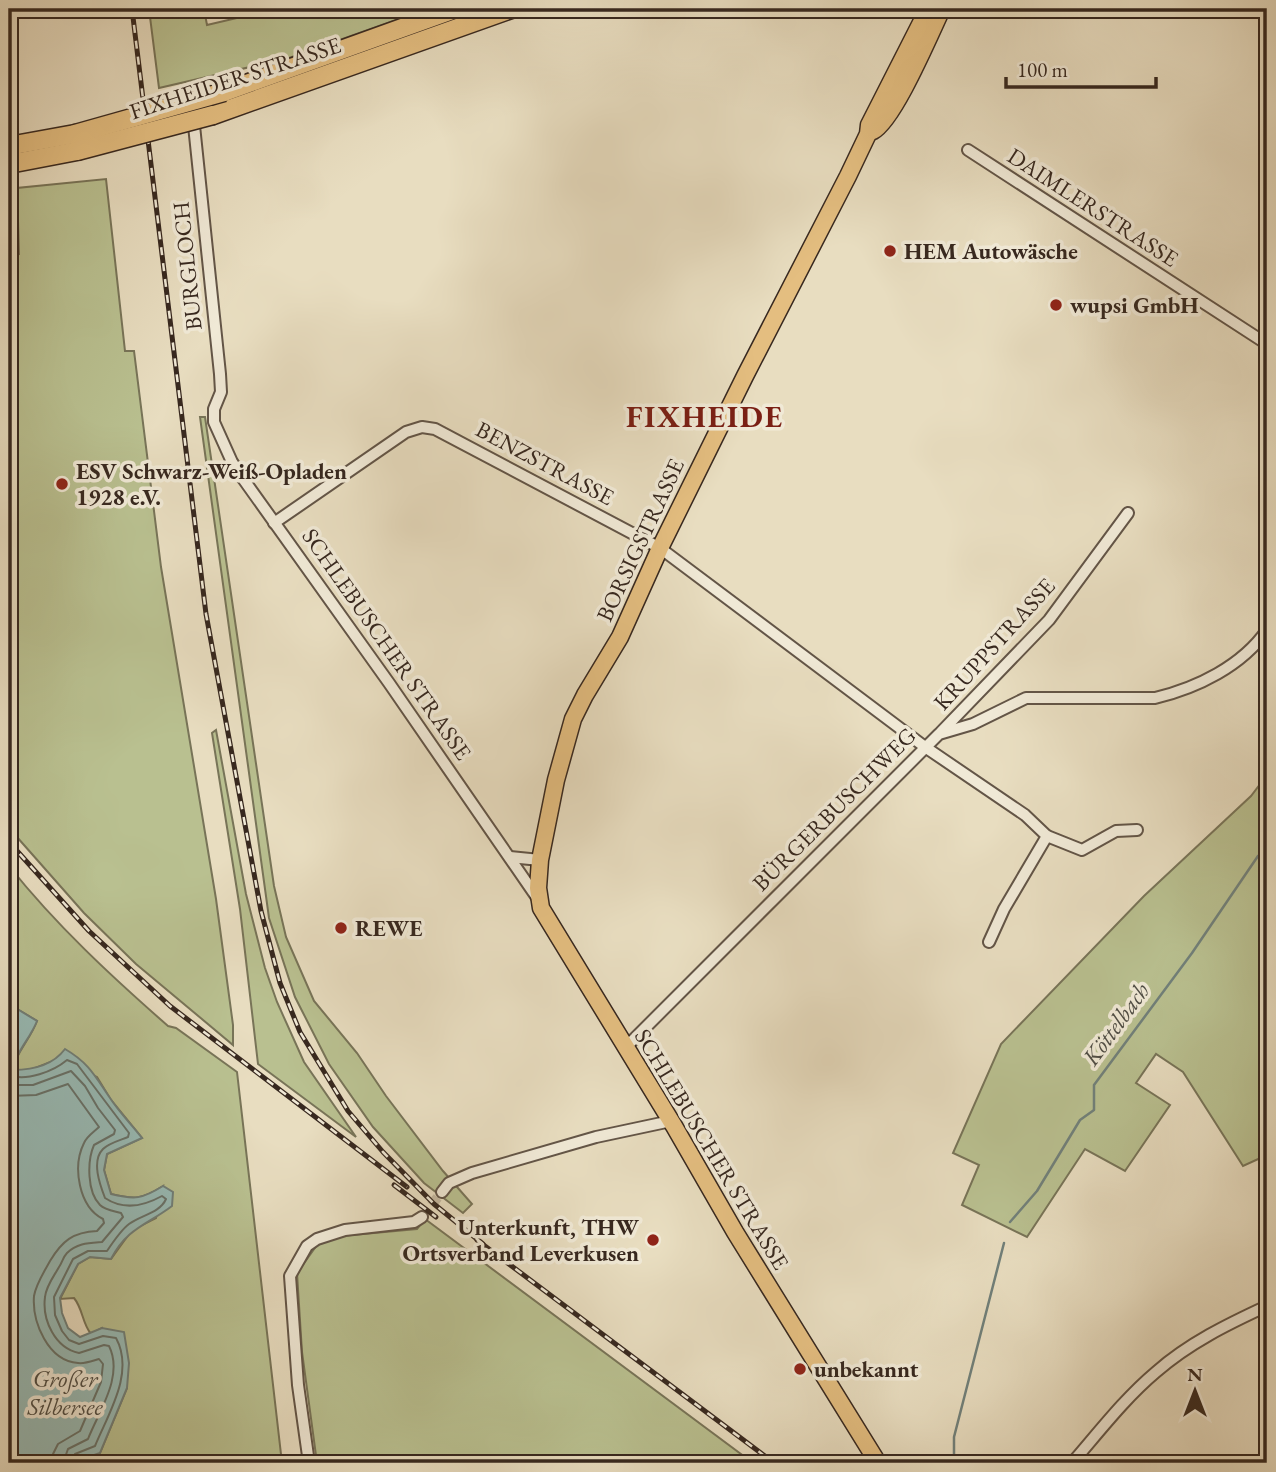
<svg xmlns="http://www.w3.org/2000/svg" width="1276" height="1472" viewBox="0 0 1276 1472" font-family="'EB Garamond',serif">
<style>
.green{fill:#b9c090;stroke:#787458;stroke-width:2}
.water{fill:#98bbb6;stroke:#71807a;stroke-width:2}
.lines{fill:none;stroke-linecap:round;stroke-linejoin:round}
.shore{stroke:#68726a;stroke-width:2}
.stream{stroke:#71807a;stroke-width:2.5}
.minor-tunnel{stroke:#c5b9a0;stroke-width:10;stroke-dasharray:10 5;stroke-linecap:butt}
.minor-casing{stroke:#635547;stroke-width:14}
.primary-casing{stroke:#37281f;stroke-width:19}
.trunk-casing{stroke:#37281f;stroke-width:21}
.minor{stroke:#f0e9d6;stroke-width:10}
.primary{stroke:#e4be80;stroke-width:16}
.trunk{stroke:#e4be80;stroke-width:18}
.rail-casing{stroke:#37281f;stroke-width:5}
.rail{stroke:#f0e9d6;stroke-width:2.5;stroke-dasharray:8;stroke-linecap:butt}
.trunk-bridge-casing{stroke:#37281f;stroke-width:21;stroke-linecap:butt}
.trunk-bridge{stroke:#e4be80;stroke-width:18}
.poi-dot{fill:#8f2418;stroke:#f0e9d6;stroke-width:2.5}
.labels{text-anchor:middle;stroke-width:7;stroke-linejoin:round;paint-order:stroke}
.street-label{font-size:23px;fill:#37281f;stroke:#f0e9d6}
.poi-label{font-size:23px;font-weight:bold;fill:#37281f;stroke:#f0e9d6;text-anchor:start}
.water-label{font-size:24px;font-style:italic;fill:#4f4d45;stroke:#f0e9d6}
.district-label{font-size:30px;font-weight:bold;letter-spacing:2px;fill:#7a1f14;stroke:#f0e9d6}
</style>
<rect width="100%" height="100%" fill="#e8ddc0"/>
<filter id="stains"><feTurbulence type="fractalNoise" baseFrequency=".00286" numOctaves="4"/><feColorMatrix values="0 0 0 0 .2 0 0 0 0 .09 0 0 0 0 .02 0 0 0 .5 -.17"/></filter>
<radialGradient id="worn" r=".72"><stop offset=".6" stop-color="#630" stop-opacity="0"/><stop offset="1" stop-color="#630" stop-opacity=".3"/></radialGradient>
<g class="green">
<path d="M 149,9 L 204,9 L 207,25 L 275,9 L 427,9 L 289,58 L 159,88 Z"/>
<path d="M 106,179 L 125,351 L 134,351 L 161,567 L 216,899 L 233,1025 L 233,1045 L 136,964 L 84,913 L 9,828 L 9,255 L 19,254 L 17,188 Z"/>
<path d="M 200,417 L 205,417 L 274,886 L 286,937 L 314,1001 L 357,1053 L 386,1096 L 443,1171 L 472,1204 L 463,1213 L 424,1183 L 373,1127 L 329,1064 L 295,997 L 269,918 Z"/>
<path d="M 216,730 L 246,894 L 265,968 L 277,1002 L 304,1062 L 356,1137 L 258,1064 L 240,909 L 212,733 Z"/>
<path d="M 1267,775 L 1267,1155 L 1243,1166 L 1183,1072 L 1156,1054 L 1136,1083 L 1170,1105 L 1125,1171 L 1085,1149 L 1027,1237 L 962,1205 L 979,1165 L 953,1153 L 1001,1044 L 1144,896 L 1251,796 Z"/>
<path d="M 9,866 C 56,925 111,976 168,1026 L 176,1028 L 237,1072 L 282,1463 L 71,1463 L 100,1453 L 127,1388 L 102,1328 L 91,1334 C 82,1323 83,1309 74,1298 L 60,1299 L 78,1264 L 90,1257 L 111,1259 L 132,1230 L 156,1218 L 163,1186 C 142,1199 135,1200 111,1194 L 104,1170 L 107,1154 L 142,1138 L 111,1100 L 97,1077 L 58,1059 L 30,1070 L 12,1071 C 16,1052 30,1040 37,1021 L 9,1004 Z"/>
<path d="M 425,1219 L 753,1463 L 317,1463 L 302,1352 L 297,1273 L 317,1245 L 341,1236 L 417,1229 Z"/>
</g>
<path class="water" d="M 9,1004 L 37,1021 C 30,1039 16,1051 13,1070 C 32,1070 53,1065 65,1049 C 89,1063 95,1076 110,1098 C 119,1112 132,1125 142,1138 L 107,1154 L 104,1170 L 111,1194 C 135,1200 142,1199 163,1186 L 173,1192 L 172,1206 C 147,1225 127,1228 111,1259 L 90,1257 L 78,1264 L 60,1298 L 62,1313 L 68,1328 L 80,1337 L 102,1328 L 124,1332 L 129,1363 L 127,1388 L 100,1453 L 71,1463 L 9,1463 Z"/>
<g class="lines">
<g class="shore">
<path d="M 9,1075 C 26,1082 54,1071 67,1060 L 77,1064 L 129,1133 L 128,1137 C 121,1140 109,1143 103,1149 C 91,1161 100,1185 105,1198 C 123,1210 144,1206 162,1196 L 166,1199 C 160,1213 141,1215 129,1224 C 121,1230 113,1242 107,1251 L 88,1251 L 73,1259 L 54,1297 L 55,1315 L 62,1331 L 69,1340 L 79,1344 L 103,1336 L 116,1338 C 135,1373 108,1414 95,1446 L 75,1454 L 72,1463"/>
<path d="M 9,1085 L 33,1085 L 71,1071 L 85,1086 L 98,1108 L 115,1130 L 114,1134 L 94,1145 C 87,1161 87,1192 100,1205 C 105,1210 114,1211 121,1213 L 123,1217 L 102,1242 C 89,1243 77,1243 67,1253 C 63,1257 62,1263 59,1267 C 54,1276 46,1286 45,1297 C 42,1320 55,1348 79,1353 L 104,1345 L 109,1346 C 124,1376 99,1411 88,1439 L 68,1449 L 63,1463"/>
<path d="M 9,1096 L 36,1095 L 68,1084 L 99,1127 C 94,1132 87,1136 84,1143 C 72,1167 79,1207 103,1219 L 104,1223 L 97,1231 C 73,1232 62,1241 50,1261 C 44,1272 36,1284 34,1296 C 32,1322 48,1361 78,1363 C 85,1364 92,1361 99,1359 L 103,1364 L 101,1382 L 80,1431 L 58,1444 L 53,1454 L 52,1463"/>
</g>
<g class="stream">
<path d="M 1010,1222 L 1037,1191 L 1080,1120 L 1094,1110 L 1094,1085 L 1192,953 L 1258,856 L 1267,853"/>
<path d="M 954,1463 L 954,1437 L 1004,1243"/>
</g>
<path class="minor-tunnel" d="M 422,1217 L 442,1192"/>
<defs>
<g id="minor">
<path d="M 193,116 L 220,374 L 221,392 L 214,409 L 214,422 L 232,462 L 244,480 L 389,683 L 538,899"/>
<path d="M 968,150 L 1267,344"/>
<path d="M 274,523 L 406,432 L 422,427 L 435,429 L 660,548 L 925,747 L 1025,815 L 1047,836 L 1004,909 L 989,942"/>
<path d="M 941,732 L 1049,620 L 1128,513"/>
<path d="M 1047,836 L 1082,850 L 1116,831 L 1137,830"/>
<path d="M 510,857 L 540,860"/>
<path d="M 625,1048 L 939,734 L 973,724 L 1026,698 L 1155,698 C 1197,688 1242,666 1267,630"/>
<path d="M 442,1192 L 449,1183 L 472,1173 L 596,1137 L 671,1121"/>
<path d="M 309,1463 L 298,1385 L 290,1276 L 307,1246 L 317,1239 L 345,1230 L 414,1222 L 422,1217"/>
<path d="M 1072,1463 C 1099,1432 1124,1399 1156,1372 C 1189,1343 1228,1324 1267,1306"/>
</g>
<g id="primary">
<path d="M 873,131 C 894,120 930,34 942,9"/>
<path d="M 878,1463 L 735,1232 L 674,1126 L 541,908 L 538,888 L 540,860 L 556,780 L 573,719 L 585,695 L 620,637 L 660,548 L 745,376 L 848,176 L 868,134 L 869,125 L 928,9"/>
</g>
<g id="trunk">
<path d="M 224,92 L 455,9"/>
<path d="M 213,115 L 511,9"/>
<path d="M 9,146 L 75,134"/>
<path d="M 9,164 L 77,151"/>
</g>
</defs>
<use href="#minor" class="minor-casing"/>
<use href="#primary" class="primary-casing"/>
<use href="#trunk" class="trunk-casing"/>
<use href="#minor" class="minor"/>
<use href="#primary" class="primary"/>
<use href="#trunk" class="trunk"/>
<defs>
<g id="rail">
<path d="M 132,9 L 206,614 L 261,911 L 280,983 L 300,1032 L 348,1111 L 383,1152 L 434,1204 L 483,1244"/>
<path d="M 9,842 L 89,931 L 170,1006 L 407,1187"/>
<path d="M 394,1185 L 436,1217"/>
<path d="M 477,1240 L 774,1463"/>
</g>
</defs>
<use href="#rail" class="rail-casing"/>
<use href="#rail" class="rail"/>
<defs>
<g id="trunk-bridge">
<path d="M 75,134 L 224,92"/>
<path d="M 77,151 L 213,115"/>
</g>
</defs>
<use href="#trunk-bridge" class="trunk-bridge-casing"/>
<use href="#trunk-bridge" class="trunk-bridge"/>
</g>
<g class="poi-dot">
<circle cx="890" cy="251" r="7"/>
<circle cx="1056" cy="305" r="7"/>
<circle cx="62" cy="484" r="7"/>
<circle cx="341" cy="928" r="7"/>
<circle cx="653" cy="1240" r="7"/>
<circle cx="800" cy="1369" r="7"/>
</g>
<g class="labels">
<g class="street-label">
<text transform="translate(235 78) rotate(-18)" y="8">FIXHEIDER STRASSE</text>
<text transform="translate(1093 207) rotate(33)" y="8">DAIMLERSTRASSE</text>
<text transform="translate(187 266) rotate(-96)" y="8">BURGLOCH</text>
<text transform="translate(545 463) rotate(28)" y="8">BENZSTRASSE</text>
<text transform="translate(640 540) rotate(-65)" y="8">BORSIGSTRASSE</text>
<text transform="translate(387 644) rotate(55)" y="8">SCHLEBUSCHER STRASSE</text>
<text transform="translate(994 644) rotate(-48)" y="8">KRUPPSTRASSE</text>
<text transform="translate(834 809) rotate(-45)" y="8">BÜRGERBUSCHWEG</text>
<text transform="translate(712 1149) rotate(59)" y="8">SCHLEBUSCHER STRASSE</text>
</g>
<g class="poi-label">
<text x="904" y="259">HEM Autowäsche</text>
<text x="1070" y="313">wupsi GmbH</text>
<text x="76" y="479">ESV Schwarz-Weiß-Opladen<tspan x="76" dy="26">1928 e.V.</tspan></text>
<text x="355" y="936">REWE</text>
<text x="639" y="1235" text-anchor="end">Unterkunft, THW<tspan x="639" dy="26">Ortsverband Leverkusen</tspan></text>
<text x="814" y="1377">unbekannt</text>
</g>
<g class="water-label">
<text transform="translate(1116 1024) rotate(-54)" y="8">Köttelbach</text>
<text x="65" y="1387">Großer<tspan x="65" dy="28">Silbersee</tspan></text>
</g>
<g class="district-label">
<text x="705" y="427">FIXHEIDE</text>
</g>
</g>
<rect width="1276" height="1472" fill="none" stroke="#e8ddc0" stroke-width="35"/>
<rect x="10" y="10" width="1255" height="1451" fill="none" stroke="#37281f" stroke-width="3.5"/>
<rect x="18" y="18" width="1241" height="1437" fill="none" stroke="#37281f" stroke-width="2"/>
<g transform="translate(1195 1391)" stroke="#f0e9d6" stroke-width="5" paint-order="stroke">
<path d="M0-5L12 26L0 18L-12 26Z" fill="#37281f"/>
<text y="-10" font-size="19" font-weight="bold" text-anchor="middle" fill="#37281f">N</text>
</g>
<path d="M1006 77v10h150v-10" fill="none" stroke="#37281f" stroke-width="3.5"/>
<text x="1017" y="77" font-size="21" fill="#37281f" stroke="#f0e9d6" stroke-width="5" paint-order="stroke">100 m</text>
<rect width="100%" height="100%" filter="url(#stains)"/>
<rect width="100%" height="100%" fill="url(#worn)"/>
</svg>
